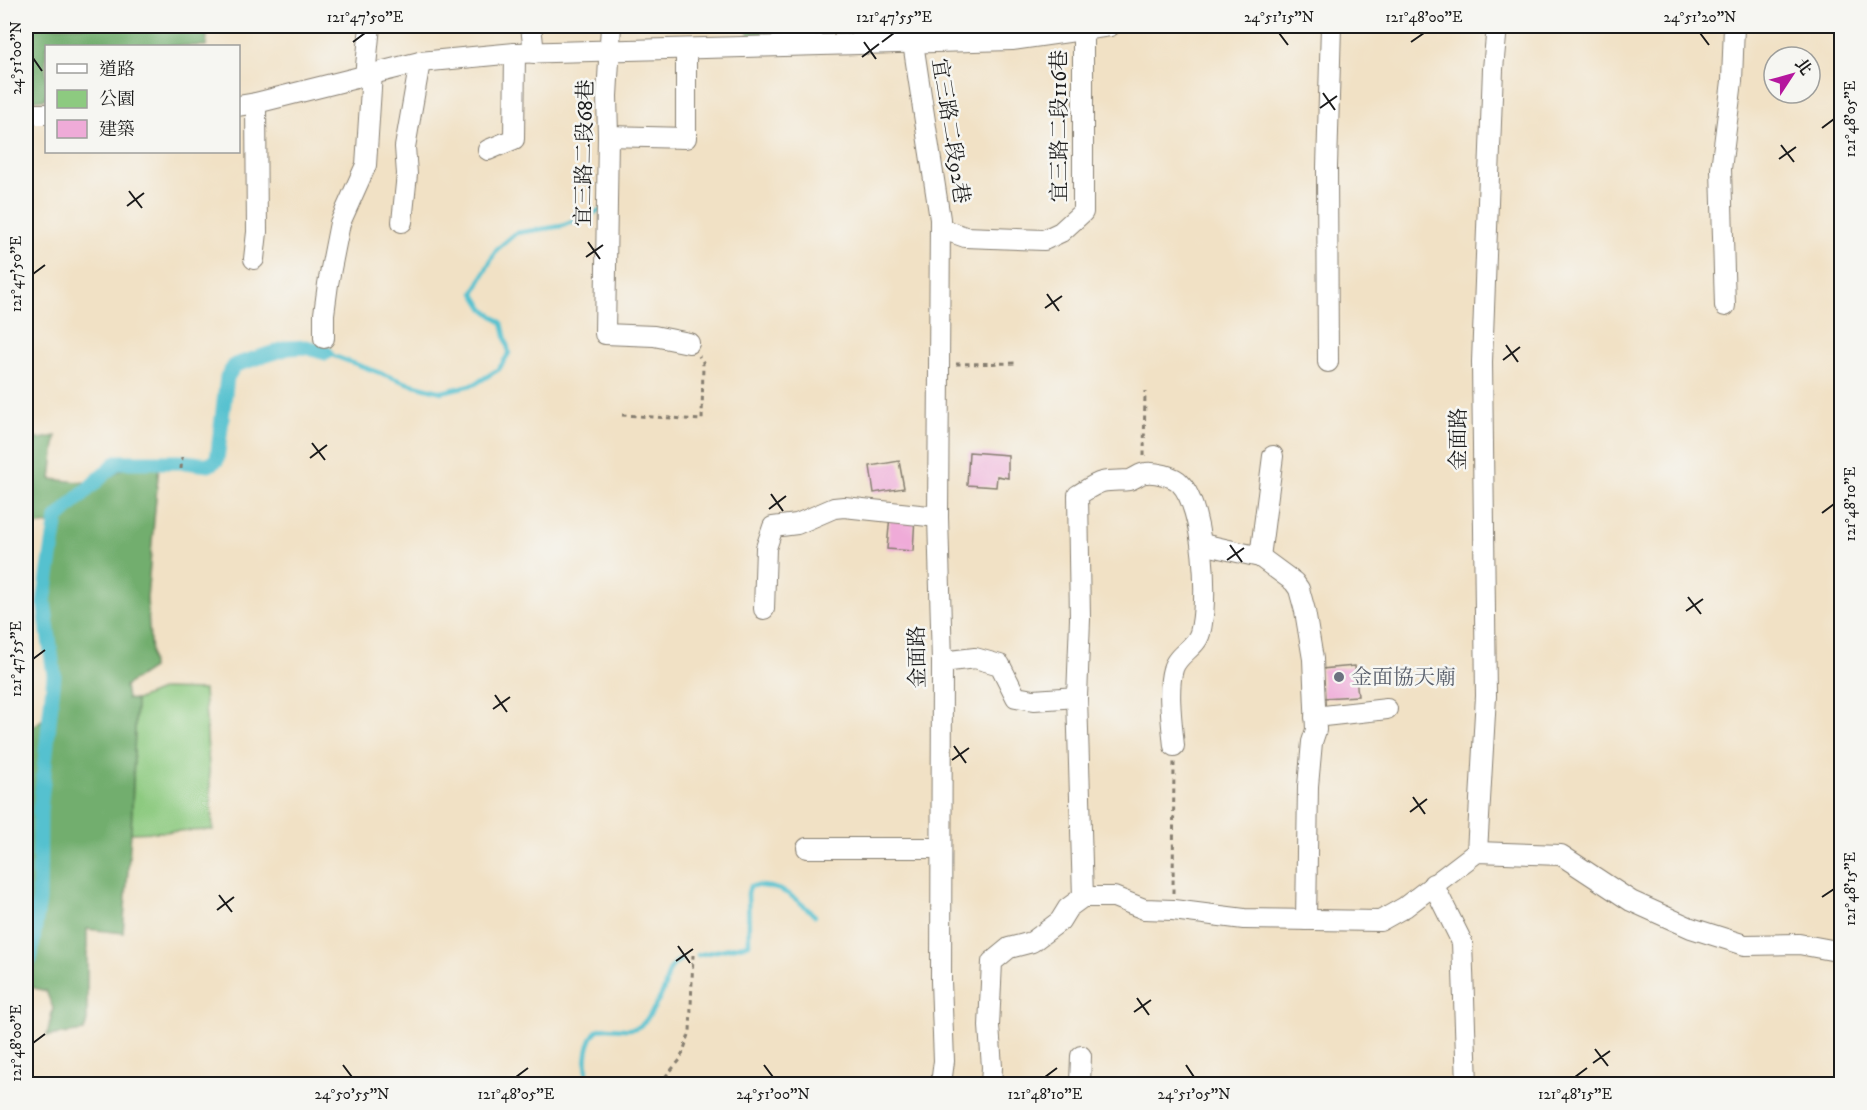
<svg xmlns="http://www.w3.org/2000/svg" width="1867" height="1110" viewBox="0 0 1867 1110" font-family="'IM FELL DW Pica','Noto Serif TC',serif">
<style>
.green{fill:#8dca80;stroke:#54734e;stroke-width:1.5}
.forest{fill:#72ae6e;stroke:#476545;stroke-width:1.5}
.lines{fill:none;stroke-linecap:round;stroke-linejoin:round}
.stream{stroke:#55c1cf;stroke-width:4.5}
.canal{stroke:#55c1cf;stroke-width:15}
.building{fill:#efabd8}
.minor-casing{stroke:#867e70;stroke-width:22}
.path{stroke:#867e70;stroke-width:3;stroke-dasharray:4.5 4.5;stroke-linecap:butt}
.minor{stroke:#fff;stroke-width:20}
.ticks{fill:none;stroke:#1c1c1c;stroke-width:2}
.worship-dot{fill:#6b7280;stroke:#f6f6f2;stroke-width:2}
.labels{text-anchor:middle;stroke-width:5;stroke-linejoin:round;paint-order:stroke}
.street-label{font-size:21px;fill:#1c1c1c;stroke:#f6f6f2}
.worship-label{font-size:21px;fill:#5b616d;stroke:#f6f6f2;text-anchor:start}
.neatline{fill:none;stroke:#1c1c1c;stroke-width:2}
.ticks-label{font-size:15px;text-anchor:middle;fill:#1c1c1c}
</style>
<rect width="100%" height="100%" fill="#f6f6f2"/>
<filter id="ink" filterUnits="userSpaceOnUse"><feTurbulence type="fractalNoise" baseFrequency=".0167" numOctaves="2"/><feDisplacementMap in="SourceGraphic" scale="12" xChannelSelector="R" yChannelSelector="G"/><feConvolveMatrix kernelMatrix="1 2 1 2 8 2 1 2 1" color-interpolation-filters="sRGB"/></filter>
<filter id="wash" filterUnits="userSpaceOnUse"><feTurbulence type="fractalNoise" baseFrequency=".008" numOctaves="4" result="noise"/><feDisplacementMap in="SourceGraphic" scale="24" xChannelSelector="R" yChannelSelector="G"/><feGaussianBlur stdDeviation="1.35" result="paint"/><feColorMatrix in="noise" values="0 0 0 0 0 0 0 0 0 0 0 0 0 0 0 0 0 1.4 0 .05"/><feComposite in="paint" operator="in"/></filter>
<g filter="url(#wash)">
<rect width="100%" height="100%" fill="#f1e1c5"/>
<path class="green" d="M 163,689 L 204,690 L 213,830 L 131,833 L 136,700 Z"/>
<g class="forest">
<path d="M 26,26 L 208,26 L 206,46 L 46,46 L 46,99 L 26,101 Z"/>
<path d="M 746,26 L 795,26 L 795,30 L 750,39 Z"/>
<path d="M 56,436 L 51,479 L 100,484 L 125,467 L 159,465 L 147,598 L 152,668 L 125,686 L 127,699 L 136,700 L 131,833 L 123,933 L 87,929 L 87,1021 L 84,1031 L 47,1036 L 53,1008 L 46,991 L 26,986 L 26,735 L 34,726 L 53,711 L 58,668 L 48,601 L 62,528 L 49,524 L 26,527 L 26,437 L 40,439 Z"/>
</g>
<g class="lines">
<g class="stream">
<path d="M 326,353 L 407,383 L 442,392 L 475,384 L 499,369 L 509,353 L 502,323 L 484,309 L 474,293 L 496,250 L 516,233 L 562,226 L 601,210"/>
<path d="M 698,955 L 749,944 L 748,893 L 750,886 C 780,884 794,896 815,916"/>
<path d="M 588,1084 C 586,1068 584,1049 594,1034 C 603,1020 628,1036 641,1025 C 648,1020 661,997 664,989 C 668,976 668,965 682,959"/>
</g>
<path class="canal" d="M 26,964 L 30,959 L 39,900 L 40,810 L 54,675 L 44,602 L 57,518 L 117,462 L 185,462 L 209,465 L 217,460 L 227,377 L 235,365 L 288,348 L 306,347 L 326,353"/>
</g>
<g id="blocks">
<g class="building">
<path d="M 969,452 L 1008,455 L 1008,478 L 997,476 L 996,487 L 967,485 Z"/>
<path d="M 899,461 L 904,488 L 874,493 L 870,466 Z"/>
<path d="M 890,515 L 915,517 L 913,551 L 887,549 Z"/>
<path d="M 1355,666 L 1358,696 L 1323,698 L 1321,669 Z"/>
</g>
</g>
</g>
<g filter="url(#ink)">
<use href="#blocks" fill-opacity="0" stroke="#867e70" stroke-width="1.5"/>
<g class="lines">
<defs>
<g id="minor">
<path d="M 531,26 L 534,53"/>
<path d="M 611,26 L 607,96 L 608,136 L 605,334 L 654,336 L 689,343"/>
<path d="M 913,43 L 940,219 L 938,517 L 942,662 L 941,981 L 944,1061 L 941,1084"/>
<path d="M 365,76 L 370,26"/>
<path d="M 238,106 L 256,103 L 420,62 L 515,53 L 1012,40 L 1110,26"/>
<path d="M 26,114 L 46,114"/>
<path d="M 608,136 L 686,138 L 686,49"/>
<path d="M 488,150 L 514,139 L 515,53"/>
<path d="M 402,222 L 407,174 L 405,147 L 420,62"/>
<path d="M 940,228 L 965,237 L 1044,240 L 1061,232 L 1083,212 L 1083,30"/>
<path d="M 254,259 L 257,232 L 256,103"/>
<path d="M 1725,306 L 1721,169 L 1732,81 L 1734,26"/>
<path d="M 324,338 L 324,314 L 328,284 L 340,223 L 366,165 L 372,73"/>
<path d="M 1328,362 L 1327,167 L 1331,26"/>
<path d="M 1202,544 L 1260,557 L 1294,582 L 1299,589 L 1305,611 L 1313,659 L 1316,730 L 1312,742 L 1308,786 L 1306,920"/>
<path d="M 1260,557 L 1273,456"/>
<path d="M 764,609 L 766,548 L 773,527 L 797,524 L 834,508 L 844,507 L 938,517"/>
<path d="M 942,662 L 975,658 L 1000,665 L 1016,697 L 1034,700 L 1077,697"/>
<path d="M 1315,717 L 1387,709"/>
<path d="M 807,848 L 941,848"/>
<path d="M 1477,852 L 1486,696 L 1482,362 L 1493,69 L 1497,26"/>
<path d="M 1433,884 L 1462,942 L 1467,1084"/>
<path d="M 1083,897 L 1077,697 L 1080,619 L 1078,495 C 1085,491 1094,484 1102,482 C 1111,480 1120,481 1129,480 C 1135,479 1140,473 1146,473 C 1155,472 1174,476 1180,483 C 1204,507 1209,601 1200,633 C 1196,648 1177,654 1173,669 C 1167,689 1172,725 1174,746"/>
<path d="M 991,1084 L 992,1067 L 989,1026 L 992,962 L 1009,948 L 1032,942 L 1060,921 L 1068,908 L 1083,897 L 1114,897 L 1144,909 L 1173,910 L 1244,919 L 1380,921 L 1405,907 L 1477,852 L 1561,855 L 1631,901 L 1691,928 L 1745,945 L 1799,944 L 1842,952"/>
<path d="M 1080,1084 L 1081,1056"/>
</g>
</defs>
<use href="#minor" class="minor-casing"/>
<g class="path">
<path d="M 956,364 L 1018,363"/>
<path d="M 622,415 L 702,420 L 703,362 L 699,356"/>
<path d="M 1144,456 L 1145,391"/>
<path d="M 181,469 L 182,457"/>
<path d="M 1173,893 L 1174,761"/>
<path d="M 659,1084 L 680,1060 L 690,1032 L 693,955"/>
</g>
<use href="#minor" class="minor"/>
</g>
</g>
<path class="ticks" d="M 1279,33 L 1288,45M 1700,33 L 1709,45M 353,42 L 365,33M 864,42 L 876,59M 882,42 L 894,33M 1411,42 L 1424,33M 862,57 L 879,44M 33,58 L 42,71M 1323,93 L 1335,110M 1320,108 L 1337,96M 1822,128 L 1834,119M 1781,145 L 1794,162M 1779,159 L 1796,147M 129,191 L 142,208M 127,206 L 144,193M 588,242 L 600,259M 586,257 L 603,245M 33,274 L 45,265M 1047,294 L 1059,311M 1045,308 L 1062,296M 1506,345 L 1518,362M 1503,360 L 1520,347M 312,443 L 325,460M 310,458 L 327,445M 771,494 L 783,511M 769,509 L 786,496M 1822,513 L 1834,504M 1230,545 L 1242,562M 1227,560 L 1244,548M 1688,597 L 1701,614M 1686,611 L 1703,599M 33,659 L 45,650M 495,695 L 507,712M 493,709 L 510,697M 954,746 L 966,763M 952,760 L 969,748M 1413,797 L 1425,814M 1410,812 L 1427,799M 219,895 L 232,912M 1822,897 L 1834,889M 217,910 L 234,897M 678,946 L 690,963M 676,961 L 693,949M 1137,998 L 1149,1015M 1134,1012 L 1151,1000M 33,1043 L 45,1034M 1595,1049 L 1608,1066M 1593,1063 L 1610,1051M 343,1065 L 352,1077M 764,1065 L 773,1077M 1186,1065 L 1194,1077M 516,1077 L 528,1068M 1045,1077 L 1057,1068M 1575,1077 L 1587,1068"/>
<circle class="worship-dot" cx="1339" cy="677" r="6"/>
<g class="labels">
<g class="street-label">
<text transform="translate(1059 126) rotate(-90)" y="7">宜三路二段116巷</text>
<text transform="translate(951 131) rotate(81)" y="7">宜三路二段92巷</text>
<text transform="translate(584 153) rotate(-89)" y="7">宜三路二段68巷</text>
<text transform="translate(1458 439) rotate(-90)" y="7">金面路</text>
<text transform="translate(917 657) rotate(-91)" y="7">金面路</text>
</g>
<g class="worship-label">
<text x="1351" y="684">金面協天廟</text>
</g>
</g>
<rect width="1867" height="1110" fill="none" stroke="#f6f6f2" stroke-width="66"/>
<rect x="45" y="45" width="195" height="108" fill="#f6f6f2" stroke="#9f9f9c" stroke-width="1.5"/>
<rect x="57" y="64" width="30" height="9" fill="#ffffff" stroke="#9f9f9c" stroke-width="1.5"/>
<text x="99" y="75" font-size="18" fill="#1c1c1c">道路</text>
<rect x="57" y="90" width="30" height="18" fill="#8dca80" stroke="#9f9f9c" stroke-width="1.5"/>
<text x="99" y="105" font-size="18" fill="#1c1c1c">公園</text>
<rect x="57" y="120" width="30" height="18" fill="#efabd8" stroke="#9f9f9c" stroke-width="1.5"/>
<text x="99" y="135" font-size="18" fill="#1c1c1c">建築</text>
<g transform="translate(1792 75) rotate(54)"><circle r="28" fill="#f6f6f2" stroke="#9f9f9c" stroke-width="1.5"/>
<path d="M0-4.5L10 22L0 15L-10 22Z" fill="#b5179e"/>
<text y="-9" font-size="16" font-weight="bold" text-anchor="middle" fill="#1c1c1c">北</text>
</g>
<rect x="33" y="33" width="1801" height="1044" class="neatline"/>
<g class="ticks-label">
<text x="365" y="22">121°47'50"E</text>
<text x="894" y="22">121°47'55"E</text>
<text x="1279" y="22">24°51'15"N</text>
<text x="1424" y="22">121°48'00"E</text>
<text x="1700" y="22">24°51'20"N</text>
<text transform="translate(16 58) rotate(-90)" y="5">24°51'00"N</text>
<text transform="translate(1850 119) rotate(-90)" y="5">121°48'05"E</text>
<text transform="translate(16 274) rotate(-90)" y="5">121°47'50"E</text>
<text transform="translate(1850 504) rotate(-90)" y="5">121°48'10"E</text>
<text transform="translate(16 659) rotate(-90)" y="5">121°47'55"E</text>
<text transform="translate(1850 889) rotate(-90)" y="5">121°48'15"E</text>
<text transform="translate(16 1043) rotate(-90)" y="5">121°48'00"E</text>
<text x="352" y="1099">24°50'55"N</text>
<text x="516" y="1099">121°48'05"E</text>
<text x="773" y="1099">24°51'00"N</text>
<text x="1045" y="1099">121°48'10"E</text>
<text x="1194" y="1099">24°51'05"N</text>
<text x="1575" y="1099">121°48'15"E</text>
</g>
</svg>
